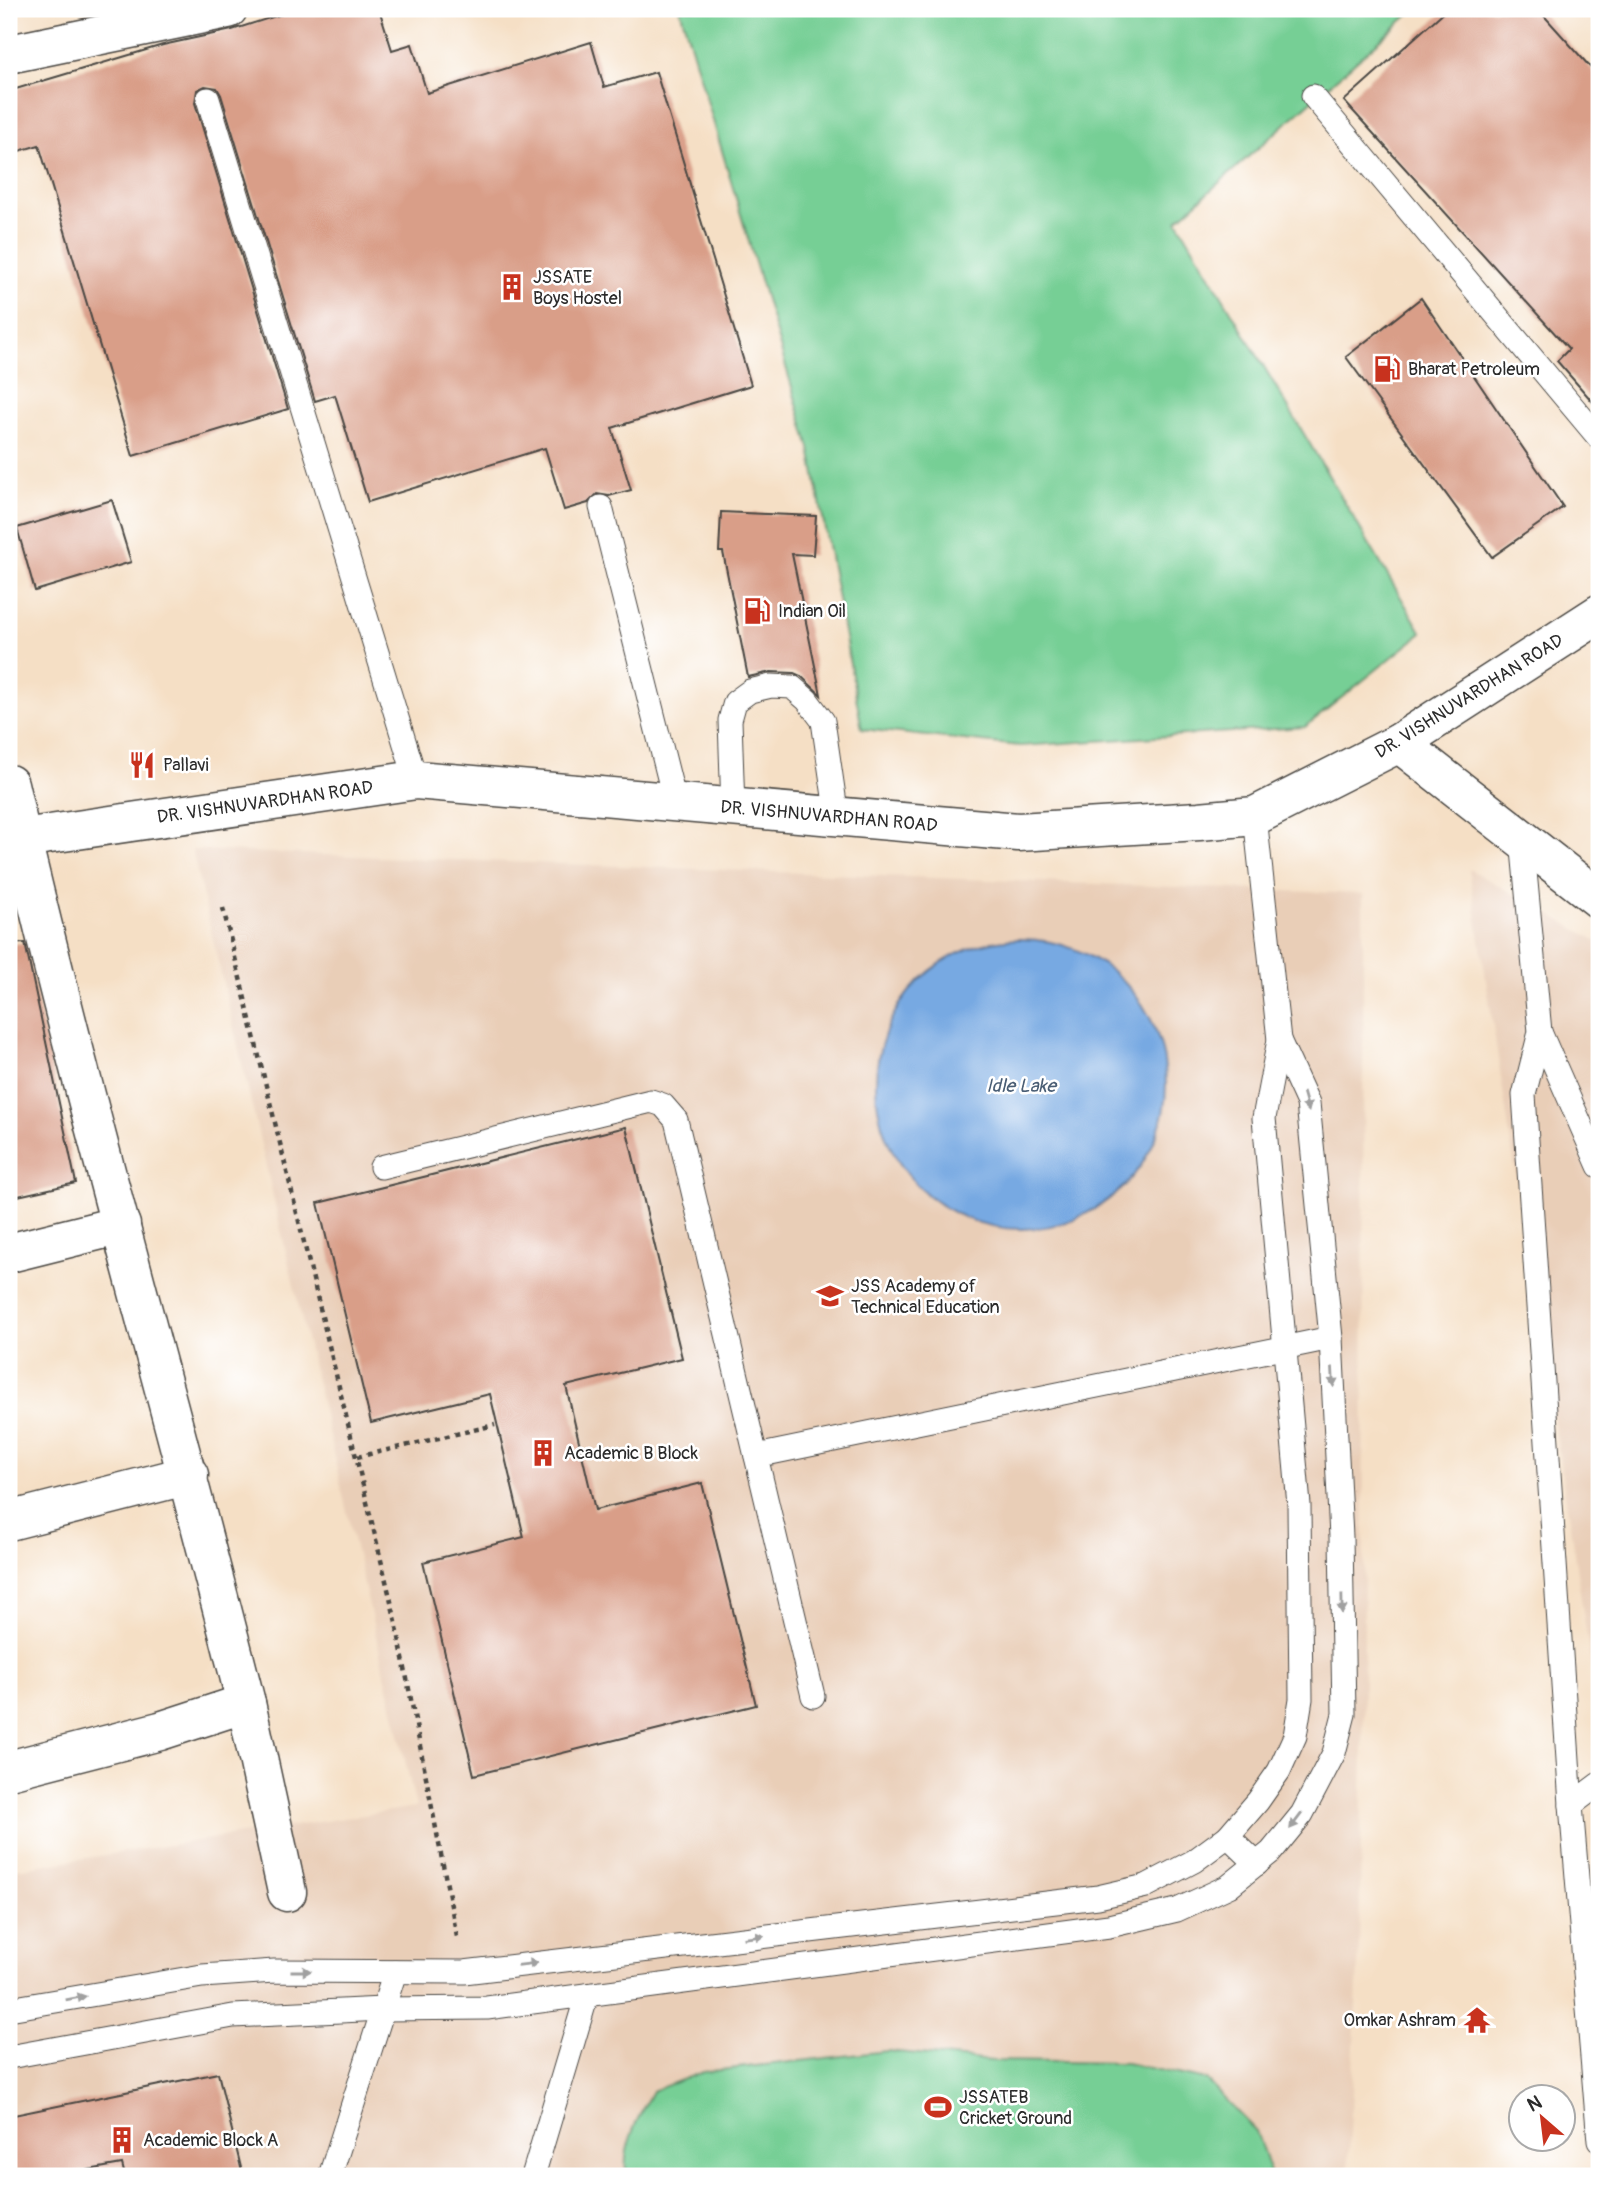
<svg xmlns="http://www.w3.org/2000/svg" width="1608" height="2185" viewBox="0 0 1608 2185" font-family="Pangolin,sans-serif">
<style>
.built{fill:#e9ceb7}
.green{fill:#76cf95;stroke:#507d60;stroke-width:2}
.water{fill:#77a9e2;stroke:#516a86;stroke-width:2}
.building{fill:#d99e88}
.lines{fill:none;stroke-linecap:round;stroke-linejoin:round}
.lane-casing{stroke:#494642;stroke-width:25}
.street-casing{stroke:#494642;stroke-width:41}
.secondary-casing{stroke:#494642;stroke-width:41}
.path{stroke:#494642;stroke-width:4.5;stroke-dasharray:5 5;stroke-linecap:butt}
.lane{stroke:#fff;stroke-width:23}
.street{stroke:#fff;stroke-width:38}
.secondary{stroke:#fff;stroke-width:38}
.oneway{fill:#a0a0a0}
.labels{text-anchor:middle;stroke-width:5;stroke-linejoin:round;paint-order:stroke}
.poi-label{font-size:18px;fill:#2b2b2b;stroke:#fff;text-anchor:start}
.street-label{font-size:18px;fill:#2b2b2b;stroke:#fff}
.water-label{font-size:19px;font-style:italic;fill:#495d74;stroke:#fff}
</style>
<rect width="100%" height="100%" fill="#fff"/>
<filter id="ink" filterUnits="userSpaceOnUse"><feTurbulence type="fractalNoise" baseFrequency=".0143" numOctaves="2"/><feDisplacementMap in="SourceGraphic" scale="14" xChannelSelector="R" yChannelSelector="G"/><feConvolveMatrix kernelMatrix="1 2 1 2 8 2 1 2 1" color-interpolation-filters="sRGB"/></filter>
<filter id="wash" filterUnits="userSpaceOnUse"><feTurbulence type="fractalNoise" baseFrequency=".00686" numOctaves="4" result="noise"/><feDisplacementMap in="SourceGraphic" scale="28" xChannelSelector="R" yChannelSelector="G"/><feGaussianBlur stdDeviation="1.57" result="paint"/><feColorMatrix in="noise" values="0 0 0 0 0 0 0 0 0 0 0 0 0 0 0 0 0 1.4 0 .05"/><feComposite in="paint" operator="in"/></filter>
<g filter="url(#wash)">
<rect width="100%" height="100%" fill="#f5dfc5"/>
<g class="built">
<path d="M 192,850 L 1363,894 L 1364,1698 L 1359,1943 L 1348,2176 L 9,2176 L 9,1870 L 416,1807 Z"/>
<path d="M 1469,869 L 1599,942 L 1599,1715 Z"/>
</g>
<g class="green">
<path d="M 680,9 L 1415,9 L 1177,220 L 1422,633 L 1305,727 L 1020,746 L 862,729 L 810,448 Z"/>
<path d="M 887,2051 L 993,2061 L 1126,2063 L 1206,2080 L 1256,2131 L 1271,2176 L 627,2176 C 620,2151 640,2113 652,2091 L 703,2072 Z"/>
</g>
<circle class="water" cx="1021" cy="1084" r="145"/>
<g id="blocks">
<g class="building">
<path d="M 298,9 L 379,9 L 392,50 L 412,44 L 427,93 L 591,42 L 604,87 L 656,72 L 751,385 L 612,428 L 631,490 L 609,496 L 597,494 L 588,503 L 564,510 L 545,448 L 368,502 L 335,395 L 315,401 L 221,95 L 217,88 L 205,86 L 197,90 L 195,103 L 288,409 L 133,456 L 39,145 L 9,154 L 9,91 L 163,45 L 232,30 Z"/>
<path d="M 1447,9 L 1538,9 L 1599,77 L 1599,409 L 1557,361 L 1569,349 L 1344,101 Z"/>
<path d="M 1421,298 L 1563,507 L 1492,557 L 1346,357 Z"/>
<path d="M 112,500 L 131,562 L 35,591 L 17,528 Z"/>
<path d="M 721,512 L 816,516 L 813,555 L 792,554 L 821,695 L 801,676 L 794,673 L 771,672 L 748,677 L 723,552 L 719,552 Z"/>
<path d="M 25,943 L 76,1183 L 9,1198 L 9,944 Z"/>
<path d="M 626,1127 L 682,1358 L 566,1386 L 595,1510 L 702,1483 L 756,1705 L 474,1775 L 423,1562 L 524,1537 L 490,1394 L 371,1423 L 318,1203 Z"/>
<path d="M 218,2073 L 243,2176 L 125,2176 L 122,2164 L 55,2176 L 9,2176 L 9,2116 Z"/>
</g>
</g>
</g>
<g filter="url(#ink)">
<use href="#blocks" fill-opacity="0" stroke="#494642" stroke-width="2"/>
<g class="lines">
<defs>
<g id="lane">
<path d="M 1313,96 L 1599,438"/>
<path d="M 208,99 L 416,780"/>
<path d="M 601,507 L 675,802"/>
<path d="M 733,808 L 730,720 L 735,702 L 750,691 L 771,686 L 792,687 L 807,700 L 823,721 L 837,817"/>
<path d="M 1522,839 L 1540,1032 L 1524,1095 L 1571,1805 L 1599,1784"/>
<path d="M 1540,1032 L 1599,1166"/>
<path d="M 381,1167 L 651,1101 L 663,1105 L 676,1120 L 813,1696"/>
<path d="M 756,1456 L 1331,1338"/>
<path d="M 1571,1805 L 1599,2141"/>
<path d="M 1228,1836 L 1257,1864"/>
<path d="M 9,2009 L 202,1976 L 274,1971 L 464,1972 L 1098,1897 L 1146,1886 L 1194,1861 L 1228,1836 L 1258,1801 L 1279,1771 L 1295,1736 L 1301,1699 L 1299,1505 L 1264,1118 L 1279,1040 L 1255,816"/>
<path d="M 9,2057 L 233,2016 L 383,2009 L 487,2008 L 1109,1926 L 1177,1910 L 1229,1886 L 1271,1852 L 1302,1814 L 1334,1753 L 1344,1714 L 1341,1537 L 1331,1338 L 1308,1103 L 1279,1040"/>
<path d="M 330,2176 L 395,1972"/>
<path d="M 533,2176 L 587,1995"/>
</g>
<g id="street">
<path d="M 9,54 L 228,9"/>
<path d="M 1399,743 L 1599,899"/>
<path d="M 9,784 C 80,1092 169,1397 246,1703 L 160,1731 L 9,1770"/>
<path d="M 9,1253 L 121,1225"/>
<path d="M 9,1521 L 189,1475"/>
<path d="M 246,1703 L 287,1892"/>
</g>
<path id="secondary" d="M 9,840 L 416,780 L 1018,832 L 1199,821 L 1255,816 L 1399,743 L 1599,614"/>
</defs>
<use href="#lane" class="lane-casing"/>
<use href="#street" class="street-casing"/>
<use href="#secondary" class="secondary-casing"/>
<g class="path">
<path d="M 223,908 L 396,1622 L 457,1937"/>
<path d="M 357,1457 L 495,1425"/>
</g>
<use href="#lane" class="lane"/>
<use href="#street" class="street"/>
<use href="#secondary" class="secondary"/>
</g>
<defs><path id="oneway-solid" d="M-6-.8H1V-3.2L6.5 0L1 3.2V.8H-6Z" transform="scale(1.75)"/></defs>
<g class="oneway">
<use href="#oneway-solid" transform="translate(1306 1102) rotate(74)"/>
<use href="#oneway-solid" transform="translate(1333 1377) rotate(87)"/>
<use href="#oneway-solid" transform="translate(1342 1604) rotate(89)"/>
<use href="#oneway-solid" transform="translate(1296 1821) rotate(127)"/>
<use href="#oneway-solid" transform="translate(754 1937) rotate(-7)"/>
<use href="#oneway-solid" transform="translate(528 1964) rotate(-7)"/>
<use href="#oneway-solid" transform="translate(301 1971)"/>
<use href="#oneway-solid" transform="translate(76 1998) rotate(-10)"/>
</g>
</g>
<defs>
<symbol id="building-bare" viewBox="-9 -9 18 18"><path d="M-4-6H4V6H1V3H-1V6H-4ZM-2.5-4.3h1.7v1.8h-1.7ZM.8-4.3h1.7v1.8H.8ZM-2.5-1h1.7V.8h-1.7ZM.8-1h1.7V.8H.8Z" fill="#c8321e" stroke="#fff" stroke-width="2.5" paint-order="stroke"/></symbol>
<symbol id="fuel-bare" viewBox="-9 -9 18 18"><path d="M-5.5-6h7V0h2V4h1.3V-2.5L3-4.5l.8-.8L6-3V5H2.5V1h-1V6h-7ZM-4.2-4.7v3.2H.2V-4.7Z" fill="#c8321e" stroke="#fff" stroke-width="2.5" paint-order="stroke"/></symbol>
<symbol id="restaurant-bare" viewBox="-9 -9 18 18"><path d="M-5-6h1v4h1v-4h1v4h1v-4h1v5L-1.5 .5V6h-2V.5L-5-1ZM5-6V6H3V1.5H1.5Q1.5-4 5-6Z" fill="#c8321e" stroke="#fff" stroke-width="2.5" paint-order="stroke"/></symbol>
<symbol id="university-bare" viewBox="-9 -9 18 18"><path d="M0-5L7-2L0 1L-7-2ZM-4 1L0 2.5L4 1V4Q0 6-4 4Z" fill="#c8321e" stroke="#fff" stroke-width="2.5" paint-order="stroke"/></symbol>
<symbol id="temple-bare" viewBox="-9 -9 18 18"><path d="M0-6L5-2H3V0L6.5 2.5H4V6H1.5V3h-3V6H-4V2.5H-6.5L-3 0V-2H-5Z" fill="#c8321e" stroke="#fff" stroke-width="2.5" paint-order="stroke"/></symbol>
<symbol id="stadium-bare" viewBox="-9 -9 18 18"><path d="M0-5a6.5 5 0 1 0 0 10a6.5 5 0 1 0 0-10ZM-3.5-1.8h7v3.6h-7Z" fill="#c8321e" stroke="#fff" stroke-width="2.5" paint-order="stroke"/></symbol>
</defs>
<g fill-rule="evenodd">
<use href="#building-bare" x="493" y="268" width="38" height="38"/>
<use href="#fuel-bare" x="1368" y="350" width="38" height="38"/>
<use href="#fuel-bare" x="738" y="592" width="38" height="38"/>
<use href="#restaurant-bare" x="123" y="746" width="38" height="38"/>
<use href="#university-bare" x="811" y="1277" width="38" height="38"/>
<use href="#building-bare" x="524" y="1434" width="38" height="38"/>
<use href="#temple-bare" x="1458" y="2001" width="38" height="38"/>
<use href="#stadium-bare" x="919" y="2088" width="38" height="38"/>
<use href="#building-bare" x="103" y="2121" width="38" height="38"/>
</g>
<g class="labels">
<g class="poi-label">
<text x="533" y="283">JSSATE<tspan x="533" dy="21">Boys Hostel</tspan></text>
<text x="1408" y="375">Bharat Petroleum</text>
<text x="778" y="617">Indian Oil</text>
<text x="163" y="771">Pallavi</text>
<text x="851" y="1292">JSS Academy of<tspan x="851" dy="21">Technical Education</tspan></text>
<text x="564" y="1459">Academic B Block</text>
<text x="1456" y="2026" text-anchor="end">Omkar Ashram</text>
<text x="959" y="2103">JSSATEB<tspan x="959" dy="21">Cricket Ground</tspan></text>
<text x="143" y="2146">Academic Block A</text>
</g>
<g class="street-label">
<text transform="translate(1469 696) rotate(-32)" y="6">DR. VISHNUVARDHAN ROAD</text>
<text transform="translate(265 802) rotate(-8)" y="6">DR. VISHNUVARDHAN ROAD</text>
<text transform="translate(829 816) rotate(5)" y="6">DR. VISHNUVARDHAN ROAD</text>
</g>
<g class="water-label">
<text x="1021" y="1092">Idle Lake</text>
</g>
</g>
<rect width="1608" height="2185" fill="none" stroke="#fff" stroke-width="35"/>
<g transform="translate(1542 2118) rotate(332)"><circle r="33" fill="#ffffff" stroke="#aaaaaa" stroke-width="2"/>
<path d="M0-5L12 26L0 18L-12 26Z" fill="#c8321e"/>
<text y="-10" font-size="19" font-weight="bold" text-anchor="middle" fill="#2b2b2b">N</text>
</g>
</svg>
